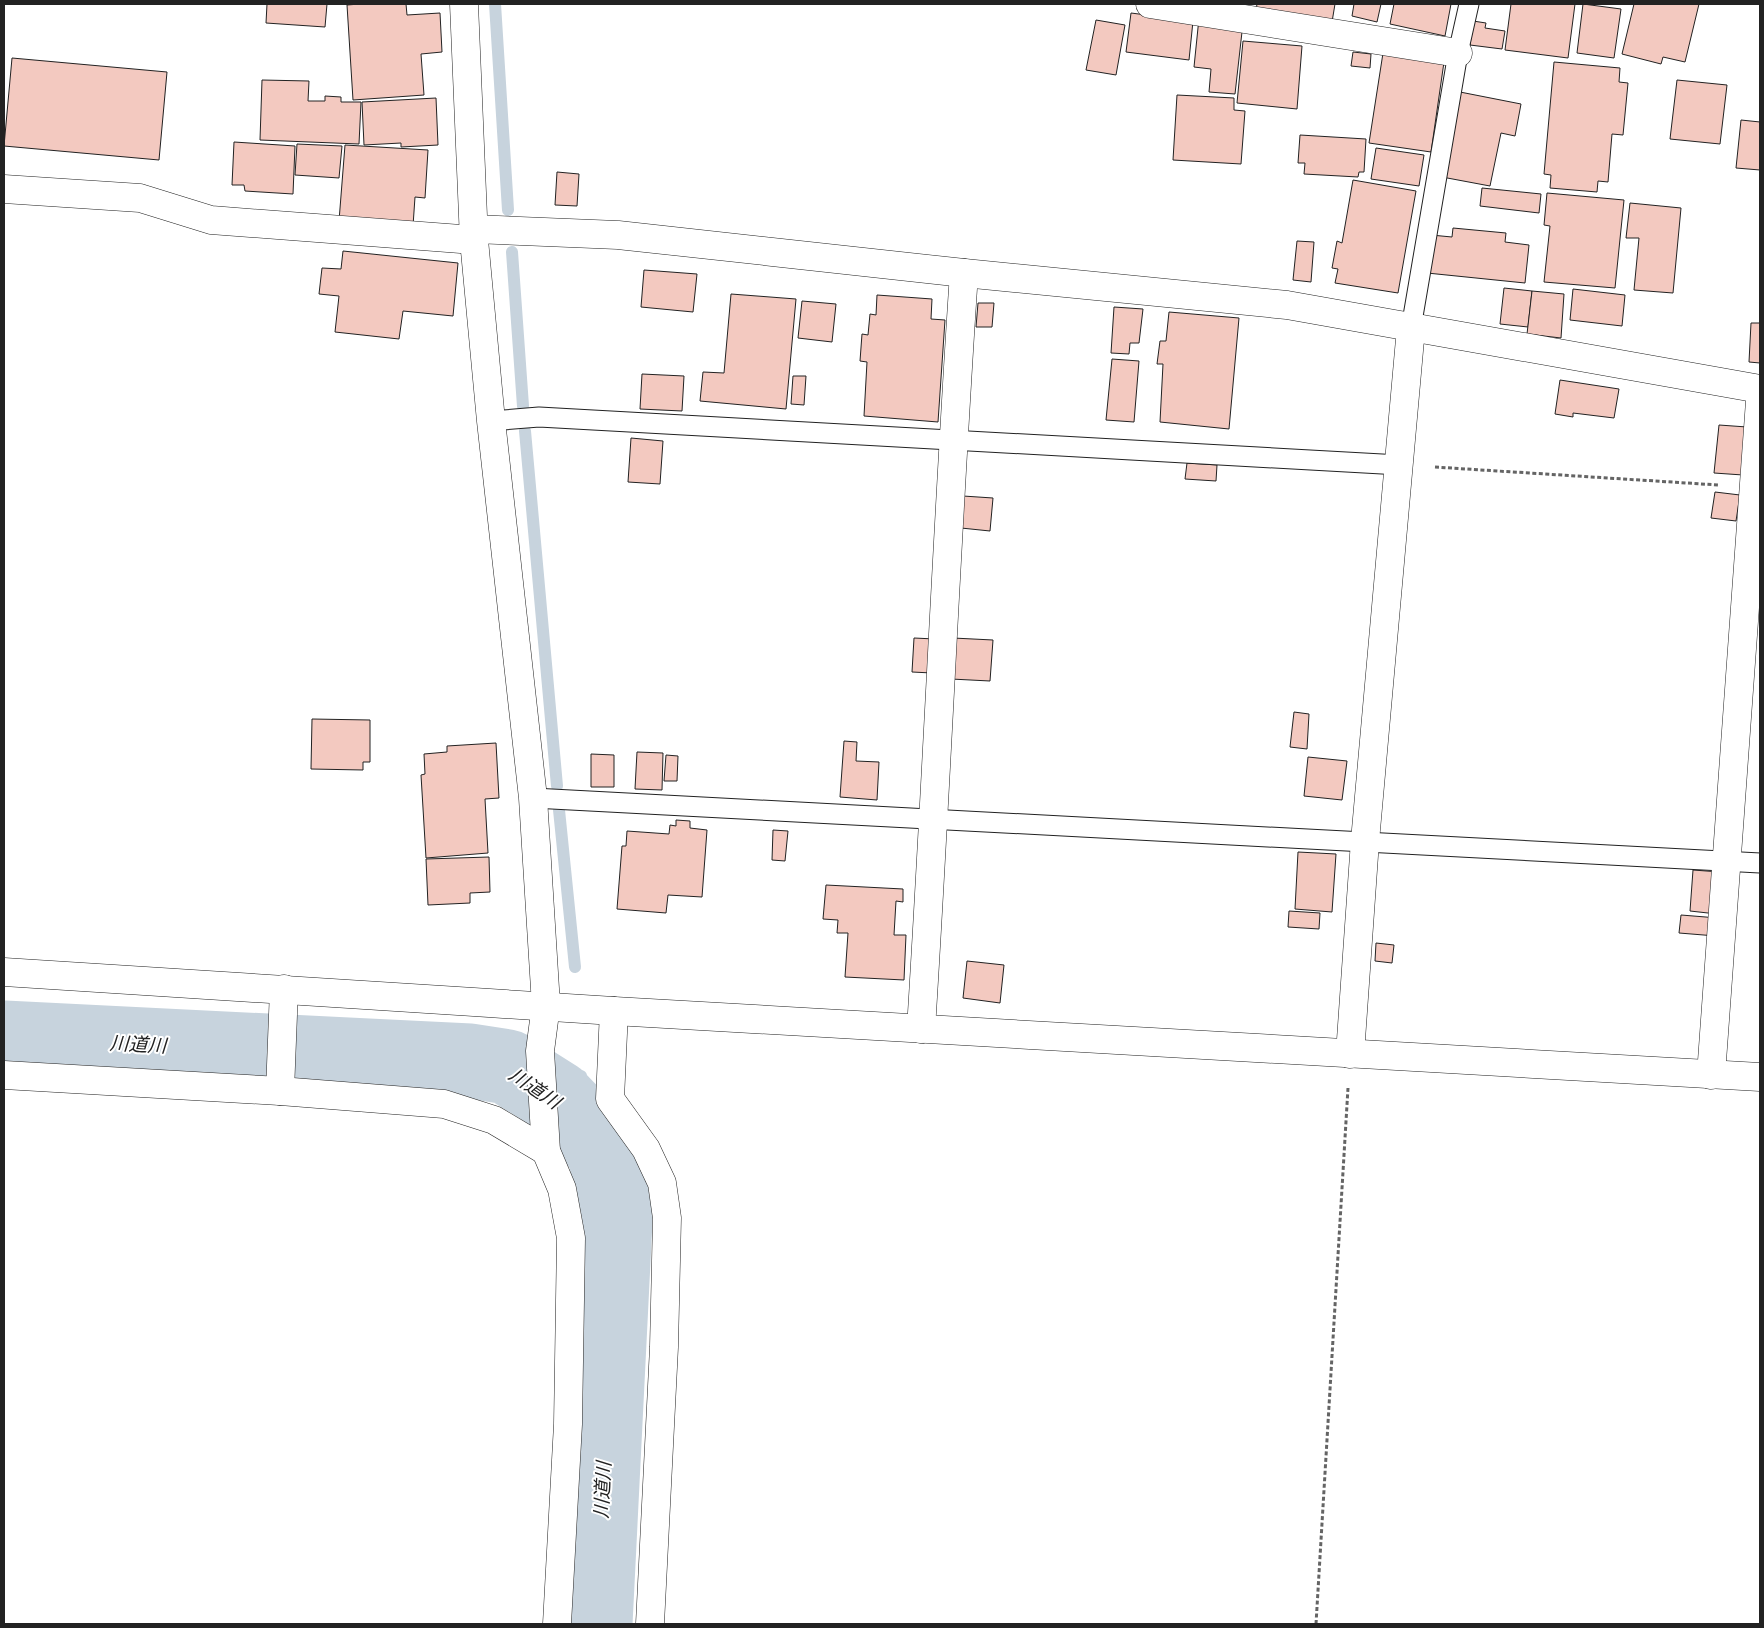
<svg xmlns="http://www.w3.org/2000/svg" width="1764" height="1628" viewBox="0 0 1764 1628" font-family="'Roboto Condensed','Noto Sans JP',sans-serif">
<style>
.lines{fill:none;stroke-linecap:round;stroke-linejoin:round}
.stream{stroke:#c7d3dd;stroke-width:12}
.river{stroke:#c7d3dd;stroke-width:75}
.building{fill:#f3c9c0;stroke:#222}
.service-casing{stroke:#222;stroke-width:21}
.minor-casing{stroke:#222;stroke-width:29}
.tertiary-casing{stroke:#222;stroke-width:29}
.path{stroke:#646464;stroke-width:3;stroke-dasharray:4 2.5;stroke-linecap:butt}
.service{stroke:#fff;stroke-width:19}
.minor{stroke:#fff;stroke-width:28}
.tertiary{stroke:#fff;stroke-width:28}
.labels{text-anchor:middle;stroke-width:4;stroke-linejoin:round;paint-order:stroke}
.water-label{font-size:19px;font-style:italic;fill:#222;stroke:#fff}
</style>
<rect width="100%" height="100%" fill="#fff"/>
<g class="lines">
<g class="stream">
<path d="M 495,4 L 508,210"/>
<path d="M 512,252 L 523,406"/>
<path d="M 525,431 L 557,786"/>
<path d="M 559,810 L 575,967"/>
<path d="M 581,1076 L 584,1126"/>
</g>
<path class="river" d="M 4,1038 L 470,1061 L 508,1067 L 557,1098 L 584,1126 L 604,1151 L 616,1201 L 595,1624"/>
</g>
<g class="building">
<path d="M 267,4 L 327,4 L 325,27 L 266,23 Z"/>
<path d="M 360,4 L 406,4 L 407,15 L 440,13 L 442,52 L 421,54 L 424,95 L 353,100 L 347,5 Z"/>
<path d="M 1257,4 L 1335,4 L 1332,22 L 1256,10 Z"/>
<path d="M 1354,4 L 1381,4 L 1377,22 L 1352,16 Z"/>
<path d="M 1394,4 L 1451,4 L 1445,36 L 1390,24 Z"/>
<path d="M 1511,4 L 1575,4 L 1568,58 L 1505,50 Z"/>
<path d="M 1583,4 L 1621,9 L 1614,58 L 1577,53 Z"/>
<path d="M 1634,4 L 1699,4 L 1685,62 L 1663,57 L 1661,64 L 1622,54 Z"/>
<path d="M 1131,13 L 1193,21 L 1189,60 L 1126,52 Z"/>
<path d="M 1199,18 L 1243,23 L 1235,94 L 1209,92 L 1211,69 L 1194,67 Z"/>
<path d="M 1096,20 L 1125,25 L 1116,75 L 1086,70 Z"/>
<path d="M 1473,21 L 1486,23 L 1485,28 L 1505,31 L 1502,49 L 1470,45 Z"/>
<path d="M 1243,41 L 1302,46 L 1297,109 L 1237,103 Z"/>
<path d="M 1353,52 L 1371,54 L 1370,68 L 1351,66 Z"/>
<path d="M 1383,53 L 1444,62 L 1431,152 L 1369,143 Z"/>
<path d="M 12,58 L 167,72 L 159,160 L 4,146 Z"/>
<path d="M 1554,62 L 1620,68 L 1619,82 L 1628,83 L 1623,135 L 1612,134 L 1608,182 L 1598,181 L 1597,192 L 1550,188 L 1551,175 L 1544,174 Z"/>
<path d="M 262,80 L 309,81 L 308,101 L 325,101 L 325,96 L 341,97 L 341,102 L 361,102 L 359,144 L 260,140 Z"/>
<path d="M 1677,80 L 1727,85 L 1720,144 L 1670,139 Z"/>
<path d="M 1460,92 L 1521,104 L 1515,136 L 1501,133 L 1490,186 L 1442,177 Z"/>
<path d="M 1177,95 L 1234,98 L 1234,110 L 1245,111 L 1241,164 L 1173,160 Z"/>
<path d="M 436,98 L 438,145 L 401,147 L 401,143 L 364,145 L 362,102 Z"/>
<path d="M 1741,120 L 1760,122 L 1760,170 L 1736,168 Z"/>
<path d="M 1300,135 L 1366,139 L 1364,172 L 1359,172 L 1358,177 L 1304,174 L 1305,163 L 1298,163 Z"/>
<path d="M 234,142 L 295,146 L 293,194 L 245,191 L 244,185 L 232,185 Z"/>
<path d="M 297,144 L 342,146 L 339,178 L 295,175 Z"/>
<path d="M 345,145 L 428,150 L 425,198 L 415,197 L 413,226 L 339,221 Z"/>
<path d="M 1376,148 L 1424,155 L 1419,186 L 1371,179 Z"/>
<path d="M 557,172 L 579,174 L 577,206 L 555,205 Z"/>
<path d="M 1353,180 L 1416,191 L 1398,293 L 1335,283 L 1338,269 L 1332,268 L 1337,241 L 1342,243 Z"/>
<path d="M 1482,188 L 1541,194 L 1539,213 L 1480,206 Z"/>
<path d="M 1547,193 L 1624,200 L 1615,288 L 1544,282 L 1550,226 L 1544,225 Z"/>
<path d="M 1630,203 L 1681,208 L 1673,293 L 1634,290 L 1639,238 L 1626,238 Z"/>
<path d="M 1453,228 L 1506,233 L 1505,242 L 1529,245 L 1525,283 L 1427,273 L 1431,235 L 1452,237 Z"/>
<path d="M 1297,241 L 1314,242 L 1311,282 L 1293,280 Z"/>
<path d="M 343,251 L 458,263 L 453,316 L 403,311 L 399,339 L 335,332 L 339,296 L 319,294 L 322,268 L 341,269 Z"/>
<path d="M 644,270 L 697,274 L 693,312 L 641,307 Z"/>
<path d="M 1504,288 L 1532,291 L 1528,327 L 1500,324 Z"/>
<path d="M 1573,289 L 1625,295 L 1622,326 L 1570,320 Z"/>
<path d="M 1532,291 L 1564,294 L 1561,338 L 1527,334 Z"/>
<path d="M 731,294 L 796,299 L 786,409 L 700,401 L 703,372 L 724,373 Z"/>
<path d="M 877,295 L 932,299 L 931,319 L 945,320 L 938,422 L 864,416 L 867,362 L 860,361 L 862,334 L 868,335 L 870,314 L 876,315 Z"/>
<path d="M 802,301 L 836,304 L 832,342 L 798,338 Z"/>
<path d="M 978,303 L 994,303 L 992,327 L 976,327 Z"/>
<path d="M 1114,307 L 1143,309 L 1139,343 L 1130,343 L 1129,354 L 1111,353 Z"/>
<path d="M 1169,312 L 1239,318 L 1229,429 L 1160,422 L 1163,364 L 1157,364 L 1160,341 L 1166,341 Z"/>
<path d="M 1751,323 L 1760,323 L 1760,363 L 1749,362 Z"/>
<path d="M 1112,359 L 1139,361 L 1134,422 L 1106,420 Z"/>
<path d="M 642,374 L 684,376 L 682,411 L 640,409 Z"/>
<path d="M 793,376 L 806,376 L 804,405 L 791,404 Z"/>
<path d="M 1560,380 L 1619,389 L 1614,418 L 1573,413 L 1573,417 L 1555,414 Z"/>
<path d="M 1719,425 L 1747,427 L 1743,475 L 1714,473 Z"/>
<path d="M 631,438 L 663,441 L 660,484 L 628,482 Z"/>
<path d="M 1187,463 L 1217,465 L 1216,481 L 1185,479 Z"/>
<path d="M 1715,492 L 1740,495 L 1736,521 L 1711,518 Z"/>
<path d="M 963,496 L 993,498 L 990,531 L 961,528 Z"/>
<path d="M 914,638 L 935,639 L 932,673 L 912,672 Z"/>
<path d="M 953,638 L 993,640 L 990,681 L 951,679 Z"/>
<path d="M 1294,712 L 1309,714 L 1307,749 L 1290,747 Z"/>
<path d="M 312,719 L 370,720 L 370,762 L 363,762 L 363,770 L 311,769 Z"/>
<path d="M 844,741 L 857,742 L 856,761 L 879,762 L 877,800 L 840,797 Z"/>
<path d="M 496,743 L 499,798 L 485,799 L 488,853 L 426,858 L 421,775 L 425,774 L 424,754 L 447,752 L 447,746 Z"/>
<path d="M 637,752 L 663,753 L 662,790 L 635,789 Z"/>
<path d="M 591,754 L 614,755 L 614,787 L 591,787 Z"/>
<path d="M 666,755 L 678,756 L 677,781 L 664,781 Z"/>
<path d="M 1308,757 L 1347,761 L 1342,800 L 1304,796 Z"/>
<path d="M 676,820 L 690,821 L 690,828 L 707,830 L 702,897 L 668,895 L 666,913 L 617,909 L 622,846 L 626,846 L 627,831 L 669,834 L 670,825 L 676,826 Z"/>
<path d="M 773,830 L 788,831 L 785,861 L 772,860 Z"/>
<path d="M 1298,852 L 1336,854 L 1332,912 L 1295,909 Z"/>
<path d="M 489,857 L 490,892 L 470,893 L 470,903 L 428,905 L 426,859 Z"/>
<path d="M 1693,870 L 1720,872 L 1717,914 L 1690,911 Z"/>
<path d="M 826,885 L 903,889 L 903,902 L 896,901 L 894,935 L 906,935 L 904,980 L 845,977 L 848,933 L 837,933 L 838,920 L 823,919 Z"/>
<path d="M 1289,911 L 1320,913 L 1319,929 L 1288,927 Z"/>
<path d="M 1681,915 L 1718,918 L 1716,936 L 1679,933 Z"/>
<path d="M 1376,943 L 1394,945 L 1392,963 L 1375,961 Z"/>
<path d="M 967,961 L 1004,965 L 1000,1003 L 963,998 Z"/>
</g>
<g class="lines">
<defs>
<g id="service">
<path d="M 1411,328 L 1458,53 L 1469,4"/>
<path d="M 491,421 L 539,417 L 1400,465"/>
<path d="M 533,798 L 1760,863"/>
</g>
<g id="minor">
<path d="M 464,4 L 474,240 L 491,421 L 533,798 L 546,1005 L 540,1051 L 546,1151 L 562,1189 L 571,1238 L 568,1424 L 557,1624"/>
<path d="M 1150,4 L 1458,53"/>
<path d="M 4,189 L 140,198 L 211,220 L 474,240"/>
<path d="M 474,229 L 618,235 L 964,273 L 1287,305 L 1760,389"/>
<path d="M 614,1011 L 610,1099 L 646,1149 L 662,1183 L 667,1218 L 664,1347 L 650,1624"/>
<path d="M 921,1029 C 937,777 947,525 964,273"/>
<path d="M 1350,1054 L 1365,841 L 1411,328"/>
<path d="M 4,1075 L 280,1091 L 444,1104 L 494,1120 L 546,1151"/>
<path d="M 1711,1075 L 1760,401"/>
<path d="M 280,1091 L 284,989"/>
</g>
<path id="tertiary" d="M 4,972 L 614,1011 L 1760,1077"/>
</defs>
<use href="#service" class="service-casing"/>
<use href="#minor" class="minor-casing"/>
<use href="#tertiary" class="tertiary-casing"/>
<g class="path">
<path d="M 1435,467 L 1718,485"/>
<path d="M 1316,1624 L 1348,1088"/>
</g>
<use href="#service" class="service"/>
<use href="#minor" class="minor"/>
<use href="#tertiary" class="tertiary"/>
</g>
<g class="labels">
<g class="water-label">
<text transform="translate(138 1044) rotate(3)" y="7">川道川</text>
<text transform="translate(535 1088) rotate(34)" y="7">川道川</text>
<text transform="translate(602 1490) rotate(-87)" y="7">川道川</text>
</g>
</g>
<rect width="1764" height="1628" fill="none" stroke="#222222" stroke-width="10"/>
</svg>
